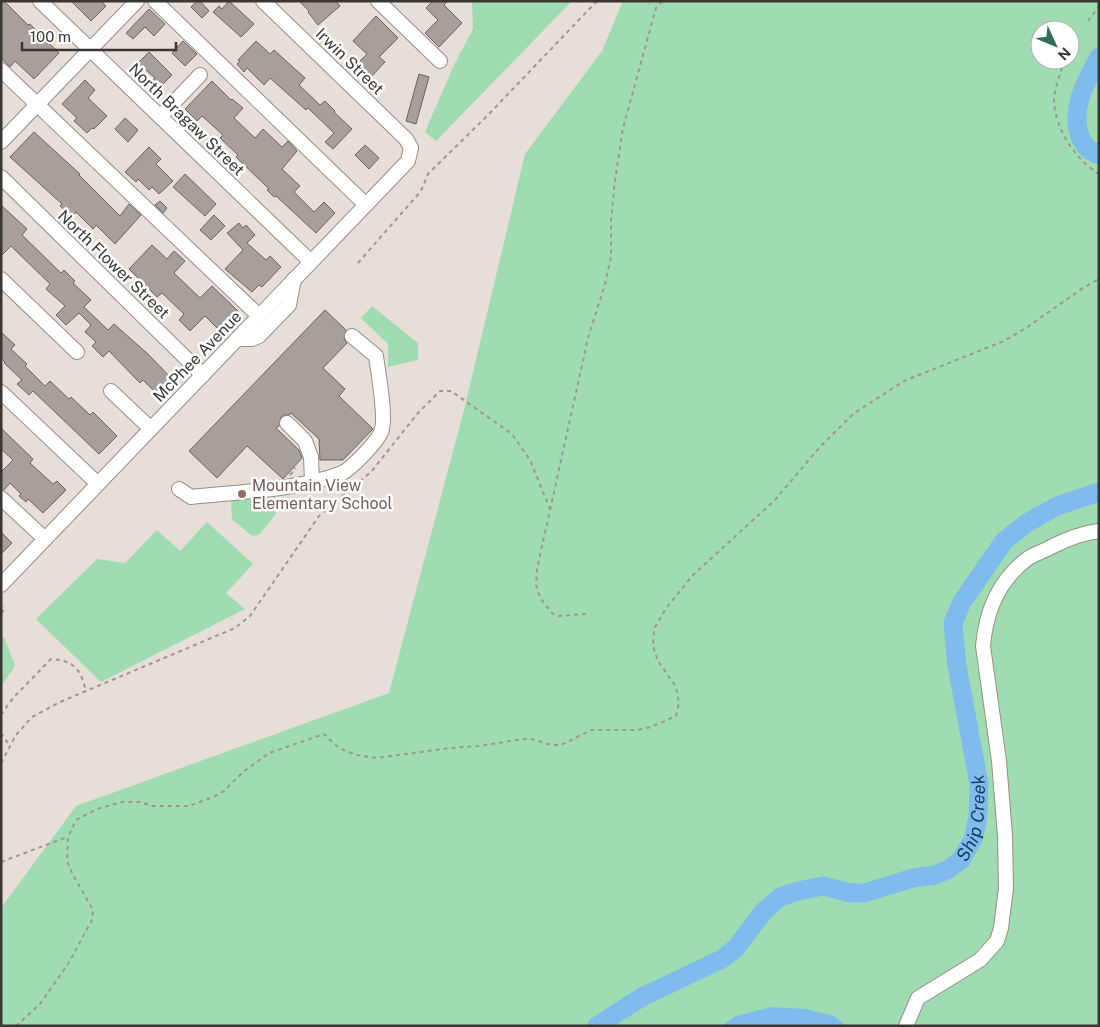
<svg xmlns="http://www.w3.org/2000/svg" width="1100" height="1027" viewBox="0 0 1100 1027" font-family="'Public Sans',sans-serif">
<style>
.green{fill:#9fdcb2;fill-rule:evenodd}
.water{fill:#80bbed}
.lines{fill:none;stroke-linecap:round;stroke-linejoin:round}
.river{stroke:#80bbed;stroke-width:19}
.building{fill:#a79f99;stroke:#6c655f}
.minor-casing{stroke:#968e88;stroke-width:16}
.path{stroke:#9d9792;stroke-width:2;stroke-dasharray:4 4;stroke-linecap:butt}
.minor{stroke:#fff;stroke-width:14}
.education-dot{fill:#8d6e63;stroke:#fff;stroke-width:2}
.labels{text-anchor:middle;stroke-width:5;stroke-linejoin:round;paint-order:stroke}
.street-label{font-size:16px;fill:#393633;stroke:#fff}
.education-label{font-size:16px;fill:#785e54;stroke:#fff;text-anchor:start}
.water-label{font-size:18px;font-style:italic;fill:#133f60;stroke:#fff}
</style>
<rect width="100%" height="100%" fill="#e7ded7"/>
<g class="green">
<path d="M 472,1 L 572,1 L 436,141 L 425,132 L 454,65 L 473,29 Z"/>
<path d="M 623,1 L 1099,1 L 1099,1026 L 1,1026 L 1,908 L 76,806 L 389,693 L 465,406 L 525,154 L 602,51 ZM 1040,30 L 1070,30 L 1070,60 L 1040,60 Z"/>
<path d="M 372,306 L 418,343 L 418,360 L 388,367 L 388,344 L 361,318 Z"/>
<path d="M 273,497 L 276,514 L 259,535 L 252,536 L 232,519 L 231,501 Z"/>
<path d="M 207,522 L 253,564 L 226,593 L 245,609 L 101,682 L 36,619 L 97,559 L 125,563 L 157,530 L 180,551 Z"/>
<path d="M 1,637 L 4,637 L 15,666 L 1,687 Z"/>
</g>
<path class="water" d="M 772,1007 L 805,1009 L 834,1016 L 847,1026 L 721,1026 L 736,1016 Z"/>
<g class="lines">
<g class="river">
<path d="M 1099,57 C 1086,82 1070,108 1080,136 C 1084,146 1089,151 1099,155"/>
<path id="s1" d="M 597,1026 L 642,997 L 722,959 L 736,948 L 763,912 L 780,897 L 798,891 L 823,886 L 851,893 L 864,893 L 913,878 L 935,875 L 947,870 L 961,860 L 974,837 L 978,816 L 979,784 L 957,666 L 953,623 L 962,602 L 1004,541 L 1027,523 L 1057,506 L 1099,492"/>
</g>
</g>
<g class="building">
<path d="M 1,1 L 4,1 L 28,25 L 30,24 L 59,53 L 34,79 L 15,61 L 10,67 L 1,58 Z"/>
<path d="M 71,1 L 101,1 L 106,6 L 91,21 Z"/>
<path d="M 197,1 L 200,1 L 209,11 L 202,18 L 191,7 Z"/>
<path d="M 229,1 L 254,24 L 241,37 L 213,12 L 219,6 L 222,9 Z"/>
<path d="M 299,1 L 336,1 L 340,6 L 318,25 L 308,12 L 309,11 Z"/>
<path d="M 433,1 L 448,1 L 444,5 L 462,23 L 439,47 L 425,33 L 438,20 L 426,8 Z"/>
<path d="M 149,9 L 165,24 L 154,36 L 145,27 L 133,39 L 126,33 Z"/>
<path d="M 376,16 L 398,38 L 379,57 L 385,62 L 370,78 L 356,65 L 367,54 L 353,41 Z"/>
<path d="M 183,41 L 197,54 L 185,66 L 172,53 Z"/>
<path d="M 256,41 L 270,54 L 274,50 L 305,78 L 299,85 L 320,105 L 325,101 L 335,111 L 334,112 L 352,129 L 333,149 L 325,142 L 334,133 L 308,108 L 306,110 L 270,78 L 264,85 L 247,68 L 244,72 L 237,64 L 240,61 L 238,60 Z"/>
<path d="M 149,52 L 172,75 L 159,88 L 152,81 L 155,78 L 138,63 Z"/>
<path d="M 419,74 L 429,77 L 416,124 L 406,121 Z"/>
<path d="M 85,80 L 95,90 L 88,98 L 107,116 L 94,129 L 92,128 L 87,133 L 74,121 L 77,118 L 62,104 Z"/>
<path d="M 212,81 L 231,100 L 232,99 L 243,108 L 234,118 L 255,138 L 263,129 L 282,147 L 288,141 L 297,151 L 282,169 L 300,186 L 294,192 L 314,212 L 324,202 L 335,213 L 316,233 L 276,196 L 274,197 L 267,190 L 269,189 L 236,157 L 238,155 L 220,138 L 223,135 L 202,116 L 197,121 L 185,109 Z"/>
<path d="M 125,118 L 138,130 L 128,142 L 115,129 Z"/>
<path d="M 34,132 L 80,174 L 79,175 L 120,216 L 129,204 L 141,215 L 115,244 L 96,225 L 93,229 L 76,212 L 72,217 L 60,206 L 62,204 L 10,157 Z"/>
<path d="M 365,145 L 379,158 L 369,169 L 355,155 Z"/>
<path d="M 149,147 L 161,159 L 156,164 L 173,181 L 159,194 L 152,187 L 149,190 L 138,179 L 136,182 L 125,172 Z"/>
<path d="M 185,174 L 216,204 L 205,216 L 173,187 Z"/>
<path d="M 160,201 L 167,208 L 163,213 L 155,205 Z"/>
<path d="M 1,205 L 27,229 L 22,235 L 61,273 L 64,270 L 75,281 L 73,283 L 91,300 L 84,307 L 108,330 L 114,324 L 148,354 L 172,379 L 157,394 L 143,380 L 140,383 L 109,351 L 103,357 L 92,346 L 96,342 L 85,332 L 91,325 L 79,313 L 66,325 L 56,315 L 65,306 L 46,289 L 50,284 L 11,246 L 1,256 Z"/>
<path d="M 214,215 L 225,226 L 211,240 L 200,230 Z"/>
<path d="M 239,223 L 243,228 L 246,225 L 255,235 L 247,243 L 266,260 L 270,256 L 281,267 L 262,287 L 259,285 L 252,292 L 225,269 L 243,250 L 227,233 Z"/>
<path d="M 152,245 L 167,259 L 174,251 L 185,261 L 174,273 L 200,298 L 212,286 L 238,311 L 219,330 L 205,316 L 190,331 L 179,320 L 184,314 L 162,293 L 157,297 L 129,269 Z"/>
<path d="M 325,310 L 346,330 L 344,339 L 347,343 L 323,368 L 345,389 L 339,396 L 373,429 L 343,460 L 320,460 L 319,439 L 291,413 L 289,415 L 284,415 L 281,417 L 279,426 L 276,428 L 299,450 L 302,458 L 283,479 L 247,446 L 217,478 L 189,451 Z"/>
<path d="M 1,332 L 15,345 L 11,349 L 27,364 L 25,366 L 45,386 L 50,381 L 69,399 L 71,397 L 90,415 L 93,412 L 117,436 L 99,454 L 33,391 L 29,395 L 17,384 L 22,380 L 4,363 L 5,362 L 1,358 Z"/>
<path d="M 1,428 L 33,459 L 30,463 L 53,484 L 57,481 L 66,490 L 43,513 L 28,499 L 26,502 L 19,496 L 21,494 L 10,483 L 4,490 L 1,489 L 1,472 L 13,460 L 1,449 Z"/>
<path d="M 1,532 L 12,543 L 1,554 Z"/>
</g>
<g class="lines">
<defs>
<g id="minor">
<path d="M 40,1 L 311,262"/>
<path d="M 155,1 L 366,205"/>
<path d="M 378,1 L 440,61"/>
<path d="M 1,70 L 259,316"/>
<path d="M 160,117 L 200,75"/>
<path d="M 1,142 L 137,1"/>
<path d="M 1,177 L 203,375"/>
<path d="M 1,279 L 77,352"/>
<path d="M 237,339 L 252,339 L 259,336 L 289,305 L 294,279"/>
<path d="M 111,391 L 151,429"/>
<path d="M 1,392 L 98,484"/>
<path d="M 287,423 L 305,441 L 311,457 L 312,481"/>
<path d="M 179,489 L 191,497 C 237,492 299,490 342,473 C 351,469 377,442 381,432 C 387,419 378,372 376,356 L 352,336"/>
<path d="M 1,498 L 45,539"/>
<path d="M 1,585 L 408,161 L 411,148 L 406,139 L 263,1"/>
<path d="M 906,1026 L 918,998 L 980,960 L 997,941 L 1001,928 L 1006,888 L 1005,836 L 999,761 L 983,646 C 986,611 999,580 1027,559 C 1034,554 1044,551 1051,547 C 1067,539 1081,533 1099,531"/>
</g>
</defs>
<use href="#minor" class="minor-casing"/>
<g class="path">
<path d="M 1088,21 L 1099,6"/>
<path d="M 1070,50 L 1076,38"/>
<path d="M 1065,60 C 1061,69 1054,91 1054,101 C 1055,129 1075,159 1099,174"/>
<path d="M 358,263 L 421,191 L 428,174 L 488,115 L 597,1"/>
<path d="M 290,475 L 295,469 L 294,467"/>
<path d="M 1,613 L 5,609 L 3,607"/>
<path d="M 586,614 L 558,616 L 552,613 L 540,598 L 536,585 L 537,569 L 588,338 L 605,284 L 611,257 L 611,220 L 615,180 L 623,128 L 656,8 L 662,1"/>
<path d="M 1,715 L 13,698 L 51,659 C 74,660 82,671 86,692"/>
<path d="M 1,733 L 10,746"/>
<path d="M 1,763 L 16,735 L 32,717 L 60,702 L 235,628 L 250,616 L 319,516 L 371,472 L 418,413 L 440,391 L 451,391 L 512,434 L 530,460 L 550,509"/>
<path d="M 1,862 L 67,837"/>
<path d="M 16,1026 L 40,1004 L 68,964 L 92,920 L 93,910 L 73,875 L 67,861 L 68,837 L 76,820 L 97,809 L 122,802 L 141,802 L 151,806 L 189,806 L 213,797 L 224,791 L 243,772 L 269,753 L 324,734 L 339,748 L 356,755 L 377,758 L 450,748 L 479,746 L 523,739 L 532,739 L 551,745 L 561,745 L 591,730 L 637,730 L 651,727 L 676,716 L 679,703 L 676,687 L 658,661 L 653,646 L 654,629 L 667,607 L 693,575 L 775,500 L 819,448 L 853,414 L 904,381 L 1004,341 L 1026,328 L 1083,288 L 1099,279"/>
</g>
<use href="#minor" class="minor"/>
</g>
<circle class="education-dot" cx="242" cy="494" r="5"/>
<g class="labels">
<g class="street-label">
<text transform="translate(350 61) rotate(44)" y="6">Irwin Street</text>
<text transform="translate(187 119) rotate(44)" y="6">North Bragaw Street</text>
<text transform="translate(114 264) rotate(44)" y="6">North Flower Street</text>
<text transform="translate(197 356) rotate(-46)" y="6">McPhee Avenue</text>
</g>
<g class="education-label">
<text x="252" y="491">Mountain View<tspan x="252" dy="18">Elementary School</tspan></text>
</g>
<g class="water-label">
<text dy="6" stroke="none"><textPath href="#s1" startOffset="462">Ship Creek</textPath></text>
</g>
</g>
<rect width="1100" height="1027" fill="none" stroke="#393633" stroke-width="5"/>
<g transform="translate(1055 45) rotate(134)"><circle r="24" fill="#ffffff" stroke="#b0afad"/>
<path d="M0-4L9 19L0 12L-9 19Z" fill="#306e5b"/>
<text y="-8" font-size="14" font-weight="bold" text-anchor="middle" fill="#393633">N</text>
</g>
<path d="M22 42v8h154v-8" fill="none" stroke="#393633" stroke-width="2.5"/>
<text x="30" y="42" font-size="15" fill="#393633" stroke="#ffffff" stroke-width="4" paint-order="stroke">100 m</text>
</svg>
